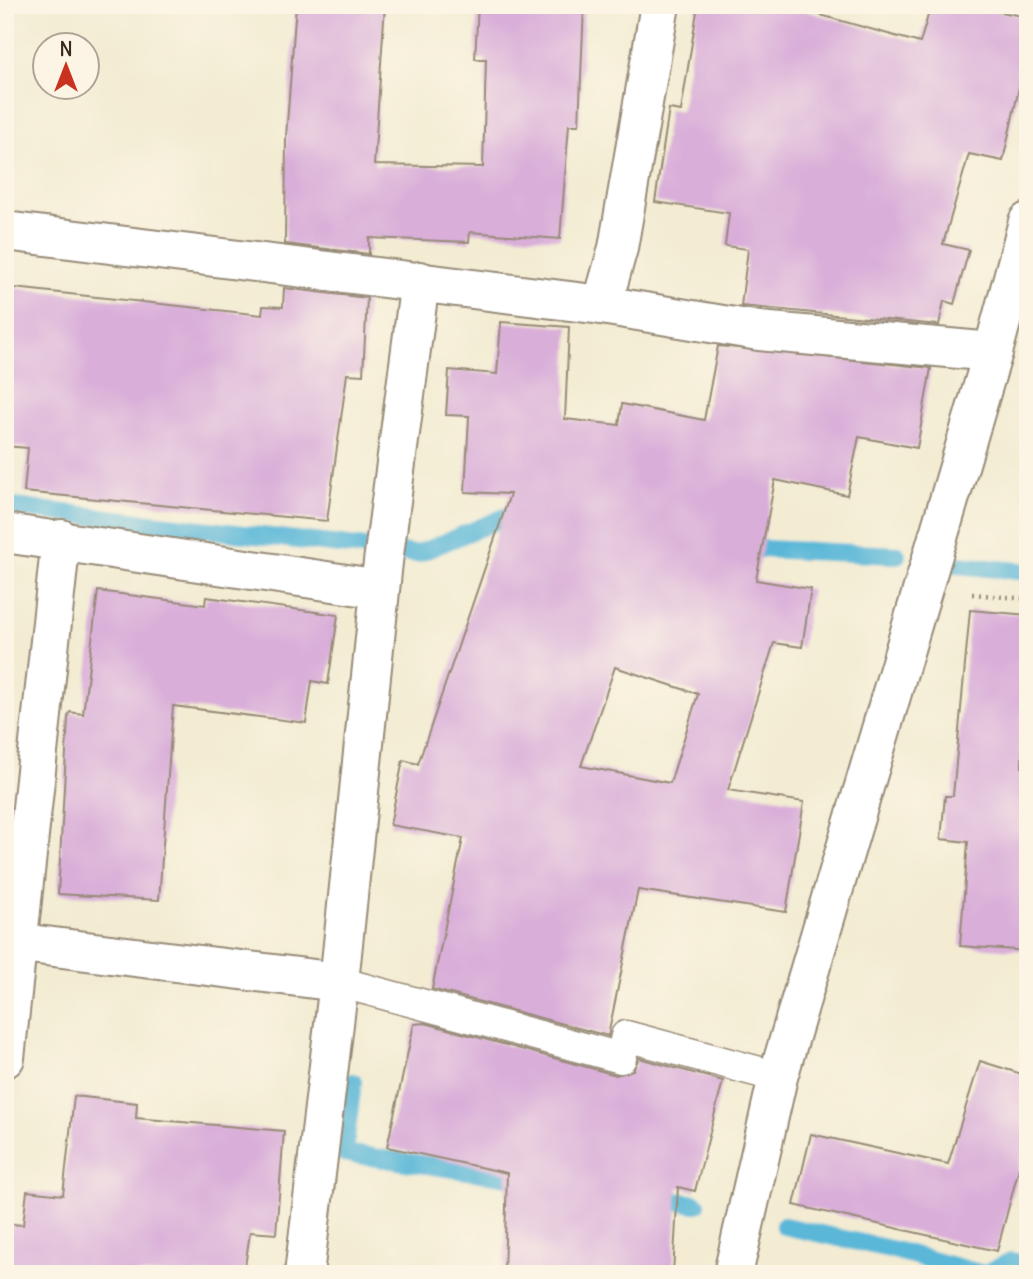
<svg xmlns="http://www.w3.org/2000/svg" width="1033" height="1279" viewBox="0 0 1033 1279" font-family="Delius,sans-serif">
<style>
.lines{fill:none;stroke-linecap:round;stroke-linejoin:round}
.stream{stroke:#5ab7d8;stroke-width:18}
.building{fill:#d9aed9;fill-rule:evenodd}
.lane-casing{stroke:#978b78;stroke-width:33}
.street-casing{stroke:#978b78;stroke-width:42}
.secondary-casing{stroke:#978b78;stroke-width:42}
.path{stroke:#978b78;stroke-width:4.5;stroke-dasharray:2 5;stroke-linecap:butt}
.lane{stroke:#fff;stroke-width:30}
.street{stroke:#fff;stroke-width:38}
.secondary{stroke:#fff;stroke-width:38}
</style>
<rect width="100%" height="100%" fill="#fcf5e5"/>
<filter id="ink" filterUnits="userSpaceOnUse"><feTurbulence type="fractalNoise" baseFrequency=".0143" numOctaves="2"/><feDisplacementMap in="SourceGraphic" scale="14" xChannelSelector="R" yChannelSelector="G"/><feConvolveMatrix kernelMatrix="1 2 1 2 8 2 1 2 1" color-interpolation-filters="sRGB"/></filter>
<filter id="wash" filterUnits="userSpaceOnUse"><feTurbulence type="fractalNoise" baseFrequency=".00686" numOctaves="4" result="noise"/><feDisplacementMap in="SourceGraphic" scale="28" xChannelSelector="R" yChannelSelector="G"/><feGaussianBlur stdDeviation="1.57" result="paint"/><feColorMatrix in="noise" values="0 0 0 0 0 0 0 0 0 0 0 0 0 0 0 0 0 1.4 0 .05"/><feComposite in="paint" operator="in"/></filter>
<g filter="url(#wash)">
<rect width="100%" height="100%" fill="#f3ecd3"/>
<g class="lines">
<g class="stream">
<path d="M 5,506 L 417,554 L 510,515 L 523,517"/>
<path d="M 740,548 L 897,555"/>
<path d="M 957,565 L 1028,572"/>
<path d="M 353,1082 L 344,1153 L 530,1180"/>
<path d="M 655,1198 L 697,1204"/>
<path d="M 784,1226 L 890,1249 L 983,1274"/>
<path d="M 986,1274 L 1011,1261 L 1028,1264"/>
</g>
</g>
<g id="blocks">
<g class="building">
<path d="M 296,5 L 385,5 L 374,165 L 483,167 L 486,59 L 475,59 L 478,5 L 584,5 L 579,125 L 569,125 L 560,239 L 470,232 L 469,242 L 369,238 L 369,254 L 285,244 L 286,137 Z"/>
<path d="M 698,5 L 785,5 L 920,43 L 931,5 L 963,5 L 1028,17 L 1028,47 L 1003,161 L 969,154 L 943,244 L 969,250 L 954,304 L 944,301 L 939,325 L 741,306 L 748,249 L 725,246 L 729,213 L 655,202 L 669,109 L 681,111 Z"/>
<path d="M 5,287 L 262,315 L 263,306 L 283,307 L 284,288 L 367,298 L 363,375 L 347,374 L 327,521 L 24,492 L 28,448 L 5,446 Z"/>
<path d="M 501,322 L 569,327 L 565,419 L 619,425 L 622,404 L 704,420 L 718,346 L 931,368 L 917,448 L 859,437 L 847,495 L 775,480 L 756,580 L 811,589 L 802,647 L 774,643 L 728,790 L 804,802 L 786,912 L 638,890 L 608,1036 L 432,989 L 463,838 L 390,825 L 403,760 L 418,764 L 510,494 L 465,492 L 469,416 L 446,415 L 449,370 L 497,374 ZM 615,667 L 698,694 L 670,783 L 581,766 Z"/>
<path d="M 98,591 L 205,605 L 206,597 L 338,615 L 328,684 L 312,681 L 306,723 L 173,706 L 159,900 L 58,894 L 68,717 L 70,712 L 83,714 Z"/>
<path d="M 970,610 L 1028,615 L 1022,767 L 1028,767 L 1028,951 L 960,946 L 968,842 L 941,839 L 945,796 L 953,796 Z"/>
<path d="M 425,1023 L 616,1075 L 633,1070 L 639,1058 L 723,1081 L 695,1191 L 678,1187 L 673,1274 L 504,1274 L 507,1173 L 387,1147 L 414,1024 Z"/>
<path d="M 980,1061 L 1028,1076 L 1028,1134 L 997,1251 L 794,1205 L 811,1134 L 948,1164 Z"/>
<path d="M 74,1096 L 137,1103 L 136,1118 L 284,1131 L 276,1234 L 250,1232 L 244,1274 L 6,1274 L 11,1224 L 23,1225 L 27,1191 L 63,1195 Z"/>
</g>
</g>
</g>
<g filter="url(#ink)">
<use href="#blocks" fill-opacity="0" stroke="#978b78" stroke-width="2"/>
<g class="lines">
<defs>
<path id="lane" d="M 339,982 L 621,1058 L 626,1036 L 778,1077"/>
<g id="street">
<path d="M 5,231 L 602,305 L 618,248 L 660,5"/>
<path d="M 602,305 L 759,331 L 993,352"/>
<path d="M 5,533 L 380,589"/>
<path d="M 5,941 L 339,982"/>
<path d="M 5,1058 L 61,539"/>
<path d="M 304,1274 L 339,982 L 383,562 L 420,281"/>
</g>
<path id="secondary" d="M 733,1274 L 778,1077 L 993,352 L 1028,222"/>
</defs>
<use href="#lane" class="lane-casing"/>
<use href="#street" class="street-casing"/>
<use href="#secondary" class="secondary-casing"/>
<path class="path" d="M 972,594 L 1028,599"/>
<use href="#lane" class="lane"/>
<use href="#street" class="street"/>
<use href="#secondary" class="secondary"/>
</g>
</g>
<rect width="1033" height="1279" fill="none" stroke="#fcf5e5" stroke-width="28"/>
<g transform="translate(66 66)"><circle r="33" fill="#fcf5e5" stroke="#afa495" stroke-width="2"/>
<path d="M0-5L12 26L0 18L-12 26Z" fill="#c8321e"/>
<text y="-10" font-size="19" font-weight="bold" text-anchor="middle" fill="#3b2a1e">N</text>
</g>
</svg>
